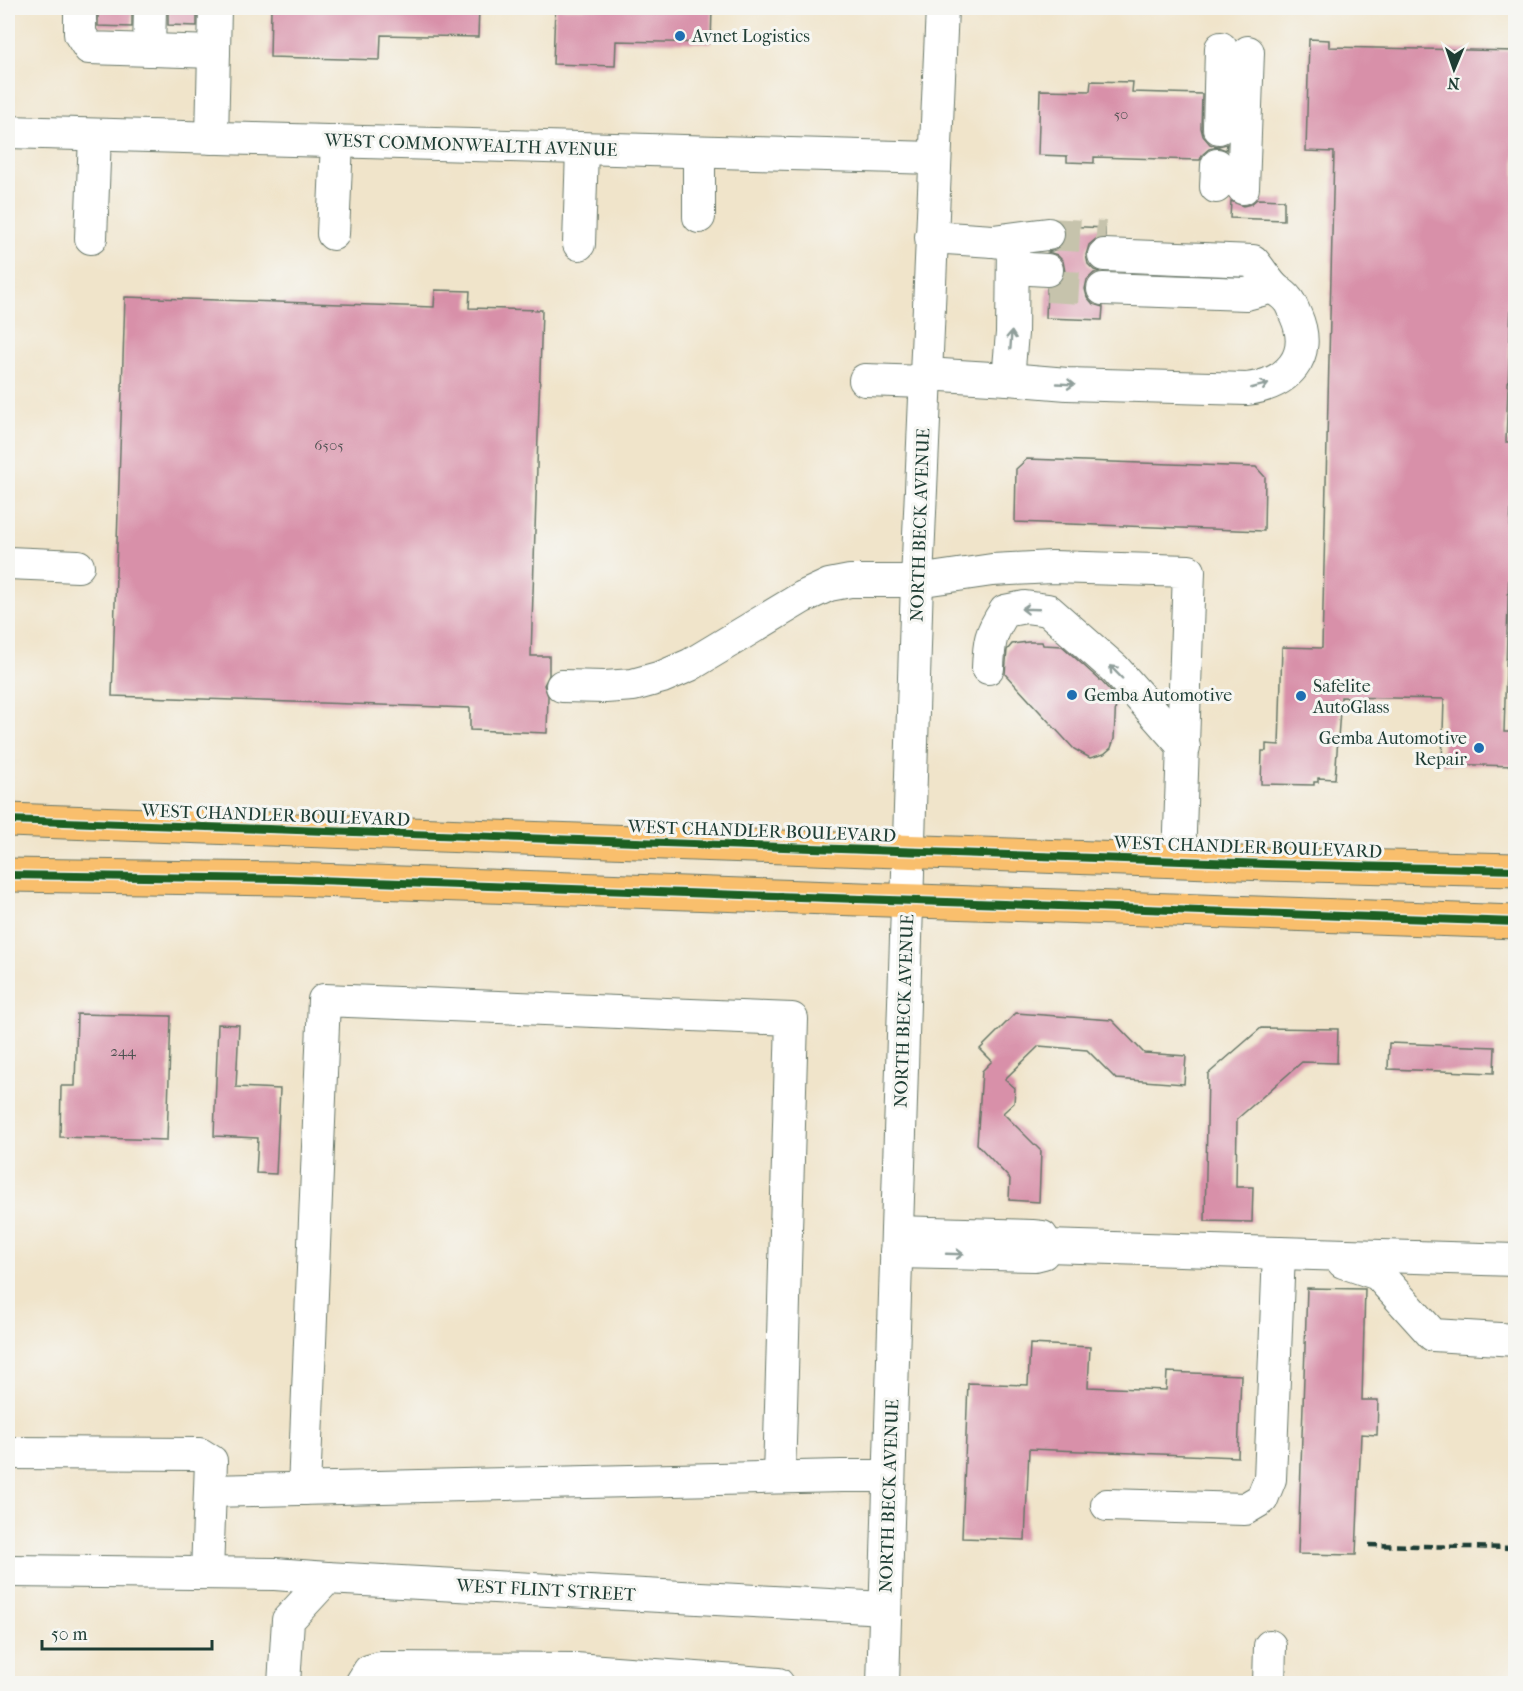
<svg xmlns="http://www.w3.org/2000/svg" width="1523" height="1691" viewBox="0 0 1523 1691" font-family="'IM FELL French Canon',serif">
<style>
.building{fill:#d890a9}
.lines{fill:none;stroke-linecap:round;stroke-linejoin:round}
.minor-tunnel{stroke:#c6c3ac;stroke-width:32;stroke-dasharray:32 16;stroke-linecap:butt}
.minor-casing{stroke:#687768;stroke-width:34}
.major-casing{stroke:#687768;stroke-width:35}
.minor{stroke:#fff;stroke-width:32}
.major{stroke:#f9bf6d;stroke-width:33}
.rail{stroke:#1f3d34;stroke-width:4.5;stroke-dasharray:9 4.5;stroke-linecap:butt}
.cycleway-casing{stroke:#f6f6f2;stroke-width:11}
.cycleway{stroke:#1b5e20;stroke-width:8}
.oneway{stroke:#8f9e9a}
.poi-dot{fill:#1f6fb2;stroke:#f6f6f2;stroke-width:2}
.labels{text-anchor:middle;stroke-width:6;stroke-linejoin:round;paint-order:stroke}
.number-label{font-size:15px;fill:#4d5251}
.poi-label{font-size:18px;fill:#1f3d34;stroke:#f6f6f2;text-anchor:start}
.street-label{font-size:18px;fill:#1f3d34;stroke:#f6f6f2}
</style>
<rect width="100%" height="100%" fill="#f6f6f2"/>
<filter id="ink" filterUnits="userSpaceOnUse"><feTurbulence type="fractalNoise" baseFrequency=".0167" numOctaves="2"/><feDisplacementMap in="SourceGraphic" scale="12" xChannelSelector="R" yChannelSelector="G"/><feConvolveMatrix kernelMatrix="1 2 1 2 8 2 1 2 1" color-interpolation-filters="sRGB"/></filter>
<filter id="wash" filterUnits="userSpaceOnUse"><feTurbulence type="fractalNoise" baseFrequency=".008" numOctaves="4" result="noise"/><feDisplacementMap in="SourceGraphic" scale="24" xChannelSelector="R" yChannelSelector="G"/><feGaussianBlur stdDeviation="1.35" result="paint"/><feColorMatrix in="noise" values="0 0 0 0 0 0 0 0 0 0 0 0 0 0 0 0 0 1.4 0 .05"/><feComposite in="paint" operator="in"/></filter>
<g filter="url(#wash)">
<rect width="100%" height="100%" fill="#f0e4ca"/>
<g id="blocks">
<g class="building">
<path d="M 98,8 L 132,8 L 132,27 L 98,26 Z"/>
<path d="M 168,8 L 197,8 L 197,26 L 168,25 Z"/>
<path d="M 271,8 L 479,8 L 478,37 L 381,35 L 380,60 L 270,57 Z"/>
<path d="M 555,8 L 712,8 L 711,43 L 616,41 L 615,66 L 553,64 Z"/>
<path d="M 1309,39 L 1329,40 L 1329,47 L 1515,51 L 1515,198 L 1506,442 L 1513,442 L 1504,732 L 1515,732 L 1515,766 L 1442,764 L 1444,699 L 1341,697 L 1335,779 L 1318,778 L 1318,782 L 1314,782 L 1314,785 L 1261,784 L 1262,751 L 1266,751 L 1266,744 L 1279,745 L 1282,647 L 1322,648 L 1334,152 L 1306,151 Z"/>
<path d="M 1091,81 L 1133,82 L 1132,92 L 1202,94 L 1201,128 L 1203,136 L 1210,144 L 1218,146 L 1227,144 L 1226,150 L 1218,147 L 1209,149 L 1202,155 L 1200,160 L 1198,160 L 1094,157 L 1094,163 L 1067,162 L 1067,156 L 1038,155 L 1040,90 L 1090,91 Z"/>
<path d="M 1257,199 L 1284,200 L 1284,220 L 1230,218 L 1231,201 L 1243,206 L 1251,204 Z"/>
<path d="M 1064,226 L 1105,228 L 1105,237 L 1096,239 L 1089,245 L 1086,255 L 1088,264 L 1094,270 L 1100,272 L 1094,273 L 1087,280 L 1085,289 L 1087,297 L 1093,304 L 1103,307 L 1102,320 L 1046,318 L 1047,288 L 1055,286 L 1062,280 L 1065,272 L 1063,261 L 1057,255 L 1048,252 L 1058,249 L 1064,241 L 1066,232 Z"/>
<path d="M 435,290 L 470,291 L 469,308 L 542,310 L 531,656 L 549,656 L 549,675 L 544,685 L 548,696 L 547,733 L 470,730 L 470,708 L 112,696 L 125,297 L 434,307 Z"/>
<path d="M 1027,459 L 1256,467 L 1265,477 L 1264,531 L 1015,522 L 1016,469 Z"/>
<path d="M 1028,642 L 1042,642 L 1043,645 L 1062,646 L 1102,682 L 1116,697 L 1114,739 L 1111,748 L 1104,754 L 1090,758 L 1074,749 L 1005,674 L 1007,650 L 1012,644 Z"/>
<path d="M 1016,1013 L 1112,1020 L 1144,1053 L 1186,1056 L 1184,1084 L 1116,1079 L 1087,1050 L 1039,1046 L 1005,1079 L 1015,1088 L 1014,1103 L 1003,1113 L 1041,1151 L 1039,1202 L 1009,1200 L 1010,1179 L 977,1144 L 982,1071 L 992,1061 L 980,1049 Z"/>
<path d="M 77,1014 L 171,1016 L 167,1140 L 60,1137 L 61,1086 L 75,1086 Z"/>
<path d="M 218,1024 L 239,1025 L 236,1087 L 280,1089 L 276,1174 L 256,1173 L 258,1138 L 214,1136 Z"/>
<path d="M 1261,1028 L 1338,1029 L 1337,1063 L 1302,1062 L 1237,1119 L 1236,1187 L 1253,1187 L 1252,1222 L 1205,1221 L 1208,1074 Z"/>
<path d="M 1389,1043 L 1495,1047 L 1494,1073 L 1388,1069 Z"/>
<path d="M 1307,1288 L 1365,1289 L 1362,1400 L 1378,1400 L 1377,1435 L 1361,1434 L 1356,1555 L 1298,1554 Z"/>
<path d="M 1030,1344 L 1090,1347 L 1088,1387 L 1166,1390 L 1167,1372 L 1241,1375 L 1238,1457 L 1029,1449 L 1025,1540 L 962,1538 L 968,1383 L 1028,1385 Z"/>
</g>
</g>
</g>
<g filter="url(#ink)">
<use href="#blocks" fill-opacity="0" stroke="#687768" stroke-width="1.5"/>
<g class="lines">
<g class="minor-tunnel">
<path d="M 1048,234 L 1105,237"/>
<path d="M 1047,286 L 1103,289"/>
</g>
<defs>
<g id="minor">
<path d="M 80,8 L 80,34 L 89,48 L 214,52"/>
<path d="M 149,50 L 150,8"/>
<path d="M 1219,128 L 1221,48"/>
<path d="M 8,132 L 934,158"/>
<path d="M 212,138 L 215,8"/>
<path d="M 699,152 L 699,217"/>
<path d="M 1216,187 L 1217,165"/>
<path d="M 1243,188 L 1248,52"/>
<path d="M 333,234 L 337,141"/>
<path d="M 91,238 L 95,135"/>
<path d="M 993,241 L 1048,234"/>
<path d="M 579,244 L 582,149"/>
<path d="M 1013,268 L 1047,270"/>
<path d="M 1103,289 L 1246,294 L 1273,287"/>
<path d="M 925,374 L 1008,379 L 1012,333 L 1013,244 L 993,241 L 931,237"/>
<path d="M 1008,379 L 1067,384 L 1247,389 C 1287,384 1314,357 1296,316 C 1293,310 1291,303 1287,299 C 1283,294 1277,291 1273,287 C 1266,279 1260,269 1253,261 L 1104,255"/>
<path d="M 865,380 L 925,382"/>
<path d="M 8,563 L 78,566"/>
<path d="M 988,668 C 989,642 990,633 1005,611 L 1025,607 L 1048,610 L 1115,669 L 1184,747"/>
<path d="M 562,686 L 605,687 L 633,685 L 662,677 L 690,665 L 803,597 L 829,585 L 850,581 L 917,581 L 992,570 L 1052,567 L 1189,571 L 1179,860"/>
<path d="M 1047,1246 L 1516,1260"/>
<path d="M 896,1252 L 1035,1255 L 1043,1253 L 1047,1246 L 1042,1237 L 1032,1236 L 897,1232"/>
<path d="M 1343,1262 L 1378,1274 L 1433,1335 L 1516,1340"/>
<path d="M 8,1453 L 200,1454 L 211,1461 L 207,1573"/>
<path d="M 304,1489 L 324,1000 L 792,1019 L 779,1477"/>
<path d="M 210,1491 L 842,1476 L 889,1476"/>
<path d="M 1107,1505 L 1245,1509 L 1262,1499 L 1270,1479 L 1279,1253"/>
<path d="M 8,1571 L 275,1574 L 327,1578"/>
<path d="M 284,1684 L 288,1620 L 327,1578 L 885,1608"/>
<path d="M 361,1684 L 369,1671 L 380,1668 L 575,1669 L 778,1684"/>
<path d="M 883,1684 L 917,581 L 942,8"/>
<path d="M 1269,1684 L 1270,1646"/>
</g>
<g id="major">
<path d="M 8,820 L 1267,864 L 1516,870"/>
<path d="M 8,875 L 287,879 L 1516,922"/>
</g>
</defs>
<use href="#minor" class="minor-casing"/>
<use href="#major" class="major-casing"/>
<use href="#minor" class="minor"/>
<use href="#major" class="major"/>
<path class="rail" d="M 1369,1545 L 1516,1548"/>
<defs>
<g id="cycleway">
<path d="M 8,820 L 1267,864 L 1516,870"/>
<path d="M 8,875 L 287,879 L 1516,922"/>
</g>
</defs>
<use href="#cycleway" class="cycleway-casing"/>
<use href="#cycleway" class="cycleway"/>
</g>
<defs><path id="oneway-shaft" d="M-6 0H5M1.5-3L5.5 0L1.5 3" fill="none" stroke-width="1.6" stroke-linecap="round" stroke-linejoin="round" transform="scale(1.5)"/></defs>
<g class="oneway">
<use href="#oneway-shaft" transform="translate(1011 340) rotate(-86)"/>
<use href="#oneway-shaft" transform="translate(1066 384) rotate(3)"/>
<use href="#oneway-shaft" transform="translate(1260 386) rotate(-14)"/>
<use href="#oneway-shaft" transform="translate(1030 609) rotate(-178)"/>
<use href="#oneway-shaft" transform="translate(1116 672) rotate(-134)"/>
<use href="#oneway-shaft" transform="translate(955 1254) rotate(2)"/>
</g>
</g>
<g class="poi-dot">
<circle cx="680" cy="36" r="6"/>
<circle cx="1072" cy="695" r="6"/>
<circle cx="1301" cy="696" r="6"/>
<circle cx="1479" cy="748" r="6"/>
</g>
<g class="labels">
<g class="number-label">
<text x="1121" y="119">50</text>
<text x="329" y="450">6505</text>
<text x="123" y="1056">244</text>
</g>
<g class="poi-label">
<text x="692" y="42">Avnet Logistics</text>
<text x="1313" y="692">Safelite<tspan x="1313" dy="21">AutoGlass</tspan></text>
<text x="1084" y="701">Gemba Automotive</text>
<text x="1467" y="744" text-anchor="end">Gemba Automotive<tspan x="1467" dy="21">Repair</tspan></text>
</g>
<g class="street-label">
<text transform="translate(471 145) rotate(2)" y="6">WEST COMMONWEALTH AVENUE</text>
<text transform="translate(920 525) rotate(-88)" y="6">NORTH BECK AVENUE</text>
<text transform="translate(276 815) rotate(2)" y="6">WEST CHANDLER BOULEVARD</text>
<text transform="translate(762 831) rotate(2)" y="6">WEST CHANDLER BOULEVARD</text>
<text transform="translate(1248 847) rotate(2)" y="6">WEST CHANDLER BOULEVARD</text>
<text transform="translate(904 1011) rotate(-88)" y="6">NORTH BECK AVENUE</text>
<text transform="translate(889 1496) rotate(-88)" y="6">NORTH BECK AVENUE</text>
<text transform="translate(546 1590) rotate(3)" y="6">WEST FLINT STREET</text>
</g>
</g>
<rect width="1523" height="1691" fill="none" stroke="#f6f6f2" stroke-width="30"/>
<g transform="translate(1454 69) rotate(182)" stroke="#f6f6f2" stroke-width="4.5" paint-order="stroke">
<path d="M0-4.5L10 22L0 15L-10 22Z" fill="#1f3d34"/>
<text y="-9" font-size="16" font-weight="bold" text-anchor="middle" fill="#1f3d34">N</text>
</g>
<path d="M42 1640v9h170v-9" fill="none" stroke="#1f3d34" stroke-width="3"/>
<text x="51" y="1640" font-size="18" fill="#1f3d34" stroke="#f6f6f2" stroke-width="4.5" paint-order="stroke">50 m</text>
</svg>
